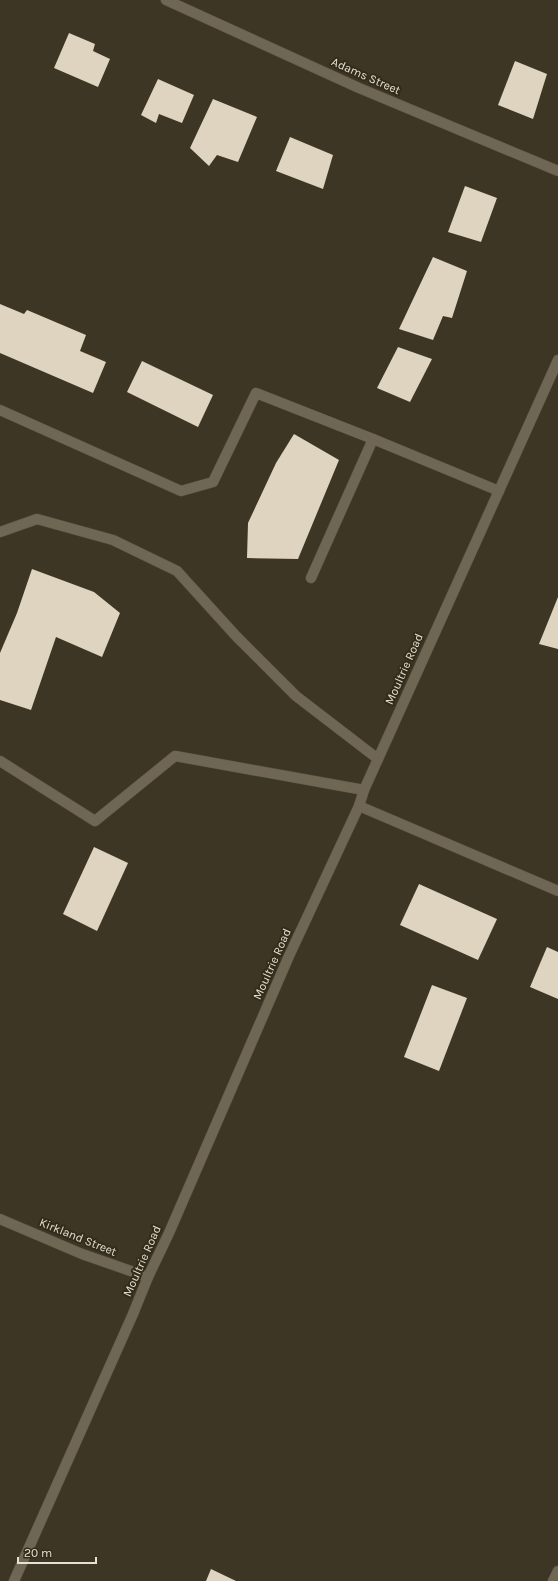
<svg xmlns="http://www.w3.org/2000/svg" width="558" height="1581" viewBox="0 0 558 1581" font-family="Karla,sans-serif">
<style>
.building{fill:#ded4bf}
.lines{fill:none;stroke-linecap:round;stroke-linejoin:round}
.minor-casing{stroke:#5a5445;stroke-width:11}
.minor{stroke:#6f6754;stroke-width:10}
.labels{text-anchor:middle;stroke-width:4;stroke-linejoin:round;paint-order:stroke}
.street-label{font-size:12px;fill:#e6e1d6;stroke:#332c1b}
</style>
<rect width="100%" height="100%" fill="#3d3625"/>
<g class="building">
<path d="M 69,33 L 95,44 L 93,51 L 110,59 L 98,87 L 54,68 Z"/>
<path d="M 515,61 L 547,74 L 533,119 L 498,105 Z"/>
<path d="M 158,79 L 194,95 L 182,123 L 159,114 L 156,123 L 141,115 Z"/>
<path d="M 213,99 L 257,117 L 238,162 L 217,155 L 209,166 L 190,148 Z"/>
<path d="M 290,137 L 333,155 L 323,189 L 276,171 Z"/>
<path d="M 465,186 L 497,198 L 481,242 L 448,232 Z"/>
<path d="M 433,257 L 467,271 L 452,318 L 443,316 L 433,340 L 399,329 Z"/>
<path d="M 0,304 L 24,314 L 27,310 L 86,335 L 80,351 L 106,362 L 93,393 L 0,353 Z"/>
<path d="M 398,347 L 432,359 L 410,402 L 377,388 Z"/>
<path d="M 142,361 L 213,395 L 198,427 L 127,392 Z"/>
<path d="M 294,434 L 339,460 L 298,559 L 247,558 L 248,523 L 276,463 Z"/>
<path d="M 32,569 L 94,592 L 120,613 L 102,657 L 56,637 L 31,710 L 0,700 L 0,653 L 17,613 Z"/>
<path d="M 558,597 L 558,649 L 539,644 Z"/>
<path d="M 94,847 L 128,863 L 97,931 L 63,914 Z"/>
<path d="M 419,884 L 497,919 L 478,960 L 400,925 Z"/>
<path d="M 547,947 L 558,952 L 558,999 L 530,987 Z"/>
<path d="M 432,985 L 467,998 L 439,1071 L 404,1057 Z"/>
<path d="M 211,1569 L 236,1581 L 206,1581 Z"/>
</g>
<g class="lines">
<defs>
<g id="minor">
<path d="M 166,0 L 359,88 L 558,171"/>
<path d="M 0,410 L 181,491 L 213,482 L 256,393 L 373,439 L 499,491"/>
<path d="M 0,532 L 37,519 L 113,540 L 177,571 L 236,636 L 296,696 L 378,759"/>
<path d="M 311,578 L 373,439"/>
<path d="M 0,761 L 95,821 L 175,756 L 364,790"/>
<path d="M 359,806 L 558,891"/>
<path d="M 0,1219 L 82,1254 L 148,1277"/>
<path d="M 14,1581 L 133,1314 L 148,1277 L 169,1233 L 289,956 L 359,806 L 364,790 L 558,360"/>
<path d="M 553,1581 L 558,1571"/>
</g>
</defs>
<use href="#minor" class="minor-casing"/>
<use href="#minor" class="minor"/>
</g>
<g class="labels">
<g class="street-label">
<text transform="translate(366 76) rotate(24)" y="4">Adams Street</text>
<text transform="translate(404 669) rotate(-66)" y="4">Moultrie Road</text>
<text transform="translate(272 964) rotate(-66)" y="4">Moultrie Road</text>
<text transform="translate(78 1237) rotate(22)" y="4">Kirkland Street</text>
<text transform="translate(142 1261) rotate(-66)" y="4">Moultrie Road</text>
</g>
</g>
<path d="M18 1557v6h78v-6" fill="none" stroke="#e6e1d6" stroke-width="2"/>
<text x="24" y="1557" font-size="12" fill="#e6e1d6" stroke="#332c1b" stroke-width="3" paint-order="stroke">20 m</text>
</svg>
